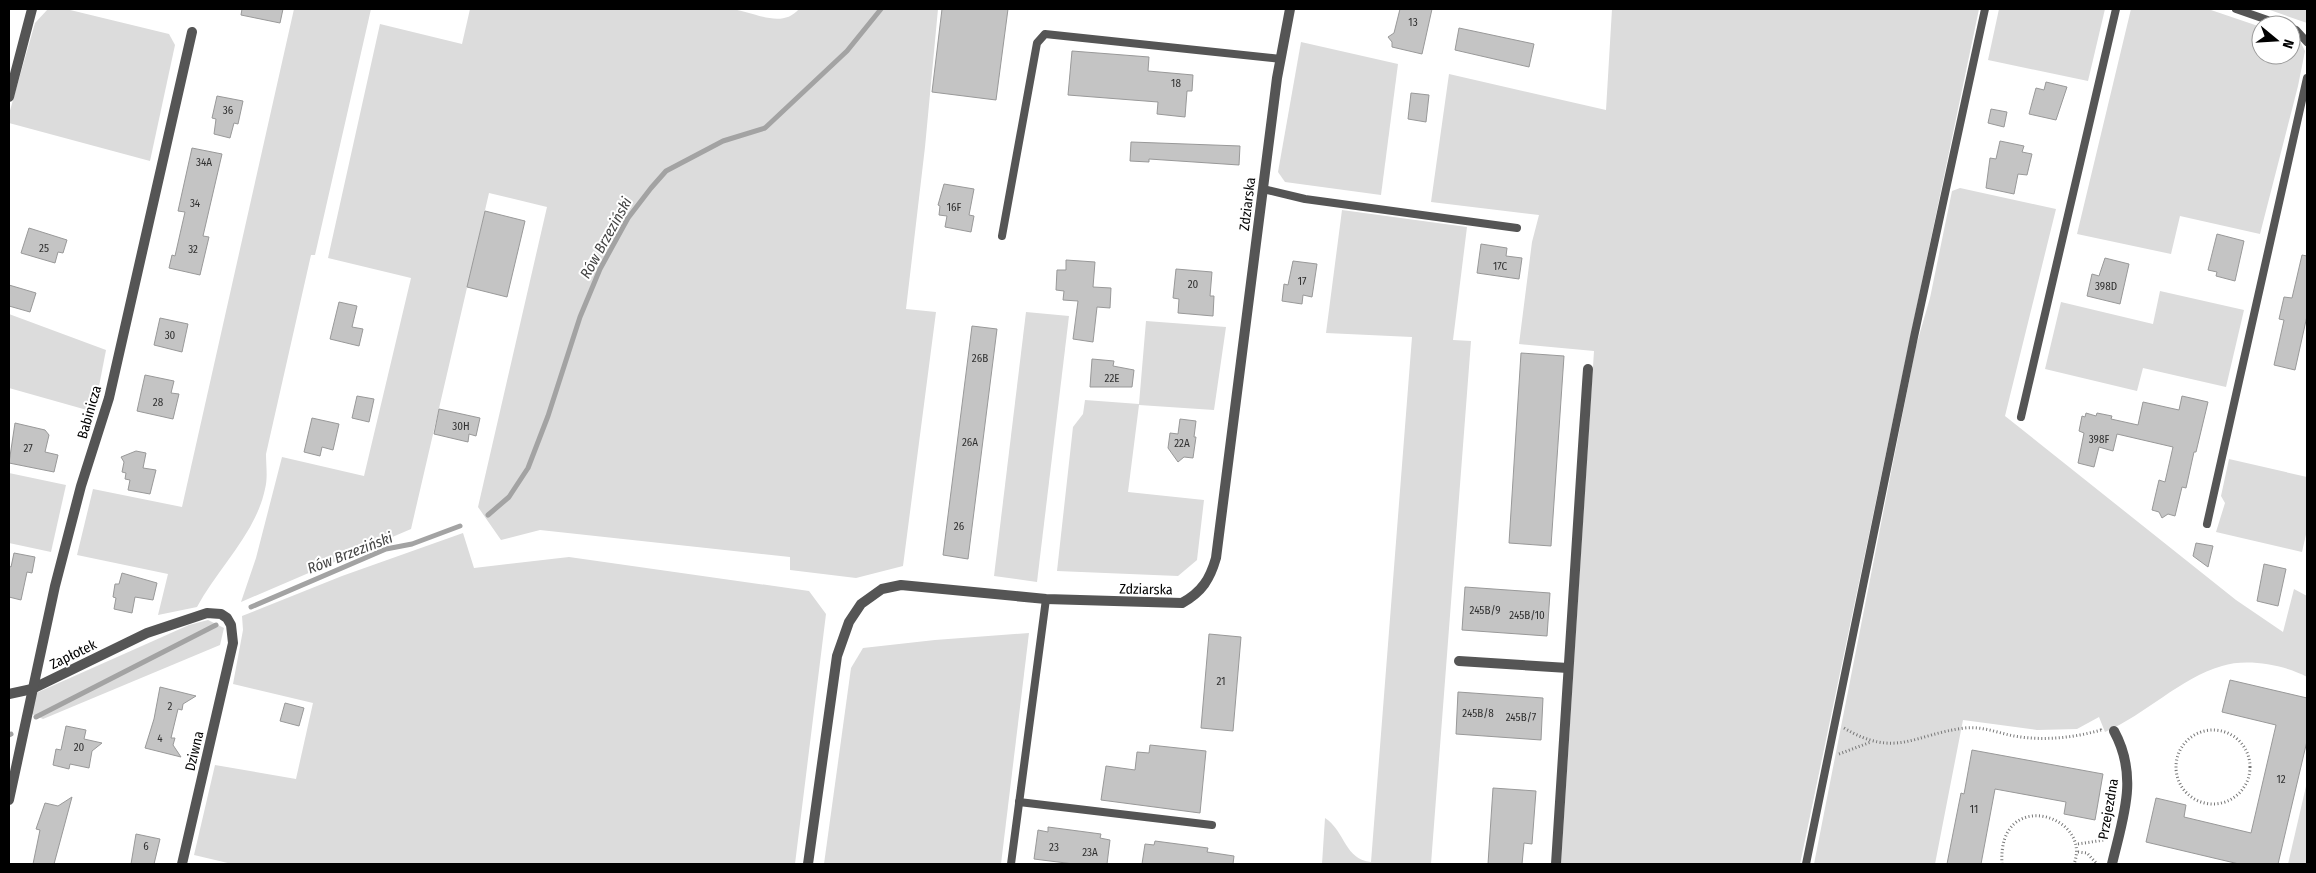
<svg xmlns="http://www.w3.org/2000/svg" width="2316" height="873" viewBox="0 0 2316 873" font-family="'Fira Sans Condensed',sans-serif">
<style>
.green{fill:#dcdcdc}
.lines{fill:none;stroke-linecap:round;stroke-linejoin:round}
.stream{stroke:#a3a3a3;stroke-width:5}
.building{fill:#c4c4c4;stroke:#999}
.path{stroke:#777;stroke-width:3;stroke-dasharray:1 2.5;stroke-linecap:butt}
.lane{stroke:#555;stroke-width:8}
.street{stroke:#555;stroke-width:10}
.labels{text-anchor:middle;stroke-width:4;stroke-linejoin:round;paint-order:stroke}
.number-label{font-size:11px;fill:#313131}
.street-label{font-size:14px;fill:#000;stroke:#fff}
.water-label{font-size:15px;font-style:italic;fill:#444;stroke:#fff}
</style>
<rect width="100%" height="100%" fill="#fff"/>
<g class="green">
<path d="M 48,9 L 66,9 L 169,34 L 175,45 L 150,161 L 9,123 L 9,114 L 35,23 Z"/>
<path d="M 294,9 L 371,9 L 315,255 L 311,255 L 266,454 C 266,465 268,478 265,489 C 256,533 218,568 197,607 L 158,615 L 168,574 L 77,555 L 93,489 L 182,507 Z"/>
<path d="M 470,9 C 556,9 641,8 727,9 C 751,9 780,31 799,9 L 938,9 L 925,147 L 906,309 L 936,312 L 903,566 L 856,578 L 790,570 L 790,557 L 540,530 L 501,540 L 478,507 L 547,207 L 489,193 L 411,529 L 241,602 L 256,558 L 282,457 L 364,476 L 411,278 L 328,258 L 380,24 L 462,44 Z"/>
<path d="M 1612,9 L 1979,9 L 1800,864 L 1561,864 L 1594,351 L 1519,344 L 1532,242 L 1539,215 L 1431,202 L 1449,74 L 1606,110 Z"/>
<path d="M 1999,9 L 2105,9 L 2088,81 L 1988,60 Z"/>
<path d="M 2131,9 L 2208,9 L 2261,27 L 2261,55 L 2291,55 L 2291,38 L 2300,41 L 2305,51 L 2298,86 L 2260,234 L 2180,216 L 2171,254 L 2077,234 Z"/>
<path d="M 2267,9 L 2307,9 L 2307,23 Z"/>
<path d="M 1301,42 L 1398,64 L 1381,195 L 1285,182 L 1278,172 Z"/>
<path d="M 1960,188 L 2056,209 L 2005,416 L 2236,600 L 2283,632 L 2294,589 L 2307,596 L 2307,677 C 2285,665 2247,658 2222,666 C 2180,678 2145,715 2105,732 L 2099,717 L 2077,729 L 2037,730 L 1963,720 L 1935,864 L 1814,864 L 1916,346 L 1930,298 L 1952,191 Z"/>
<path d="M 1342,210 L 1467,227 L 1453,340 L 1471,341 L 1431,864 L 1322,864 L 1325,818 C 1345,831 1345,860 1371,862 L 1412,337 L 1326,333 Z"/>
<path d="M 2160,291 L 2244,310 L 2226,387 L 2143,368 L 2137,391 L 2045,369 L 2061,302 L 2153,324 Z"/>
<path d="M 1026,312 L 1069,316 L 1037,582 L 994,576 Z"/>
<path d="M 9,314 L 106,350 L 94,412 L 9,388 Z"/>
<path d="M 1146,321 L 1226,327 L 1214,410 L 1139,405 L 1128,492 L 1204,500 L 1197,560 L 1178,576 L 1057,571 L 1073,427 L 1083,414 L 1085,400 L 1139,404 Z"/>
<path d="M 2229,459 L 2307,477 L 2307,530 L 2302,552 L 2216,532 L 2225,503 L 2221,496 Z"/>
<path d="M 9,473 L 66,485 L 51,552 L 9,543 Z"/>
<path d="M 463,533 L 474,568 L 569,557 L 809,591 L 826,614 L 795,864 L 232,864 L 194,855 L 215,765 L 296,779 L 313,703 L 233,684 L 243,630 L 242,616 L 342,576 Z"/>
<path d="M 208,620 L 224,628 L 220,645 L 43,719 L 32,714 L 34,694 L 189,625 Z"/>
<path d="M 1029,633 L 1001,864 L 824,864 L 851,668 L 863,648 L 935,640 Z"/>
<path d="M 2307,782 L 2307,864 L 2288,864 Z"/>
</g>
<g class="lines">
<g class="stream">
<path d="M 488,515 L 509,497 L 528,468 L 548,416 L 580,317 L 600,269 L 628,218 L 651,188 L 666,171 L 723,141 L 765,128 L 847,51 L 881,9"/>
<path d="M 251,607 L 386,549 L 412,544 L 460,526"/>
<path d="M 36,717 L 216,625"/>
<path d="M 9,735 L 11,734"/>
</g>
</g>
<g class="building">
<path d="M 242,9 L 283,9 L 280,23 L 241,15 Z"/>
<path d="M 942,9 L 1008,9 L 996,100 L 932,92 Z"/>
<path d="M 1400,9 L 1432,9 L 1422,54 L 1392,47 L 1392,42 L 1388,37 L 1394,33 Z"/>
<path d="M 1459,28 L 1534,44 L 1529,67 L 1455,50 Z"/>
<path d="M 1072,51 L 1149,57 L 1148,71 L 1193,75 L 1192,91 L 1187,91 L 1185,117 L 1157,114 L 1158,102 L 1068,95 Z"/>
<path d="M 2046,82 L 2067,87 L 2056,120 L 2029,114 L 2036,88 L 2044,90 Z"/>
<path d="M 1411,93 L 1429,95 L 1426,122 L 1408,119 Z"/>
<path d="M 217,96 L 243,101 L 238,124 L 234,123 L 230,138 L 214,134 L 216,119 L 212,118 Z"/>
<path d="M 1991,109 L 2007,112 L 2004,127 L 1988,123 Z"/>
<path d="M 2000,141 L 2024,146 L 2022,152 L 2032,154 L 2027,175 L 2018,174 L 2014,194 L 1986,188 L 1990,158 L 1996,159 Z"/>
<path d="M 1131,142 L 1240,146 L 1239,165 L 1149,159 L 1149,162 L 1130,161 Z"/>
<path d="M 192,148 L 222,154 L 203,236 L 209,237 L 200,275 L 169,268 L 172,255 L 175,256 L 185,212 L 178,211 Z"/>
<path d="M 944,184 L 974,189 L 969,215 L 974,216 L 971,232 L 945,227 L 947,216 L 939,215 L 940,206 L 938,205 Z"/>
<path d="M 485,211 L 525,221 L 507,297 L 467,287 Z"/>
<path d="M 29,228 L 67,240 L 63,253 L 58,252 L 55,263 L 21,253 Z"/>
<path d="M 2217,234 L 2244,241 L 2235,281 L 2216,276 L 2217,272 L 2208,270 Z"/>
<path d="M 1481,244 L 1507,248 L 1506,256 L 1522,258 L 1519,279 L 1477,273 Z"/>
<path d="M 2302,255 L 2307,256 L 2307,316 L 2295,370 L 2274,365 L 2284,320 L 2279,319 L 2284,297 L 2292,298 Z"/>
<path d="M 2105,258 L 2129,264 L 2120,304 L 2087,296 L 2092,274 L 2099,276 Z"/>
<path d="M 1066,260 L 1095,262 L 1093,287 L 1111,288 L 1110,308 L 1097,307 L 1093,342 L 1073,339 L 1078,301 L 1063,300 L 1064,291 L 1056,290 L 1057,270 L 1066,270 Z"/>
<path d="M 1293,261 L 1317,264 L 1312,297 L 1303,295 L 1302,304 L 1282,301 L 1284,284 L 1288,285 Z"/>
<path d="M 1176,269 L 1212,272 L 1210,296 L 1214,296 L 1213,316 L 1178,313 L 1179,299 L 1173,298 Z"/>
<path d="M 9,285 L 36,293 L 30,312 L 9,306 Z"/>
<path d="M 339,302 L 357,306 L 352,327 L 363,329 L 359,346 L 330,339 Z"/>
<path d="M 160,318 L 188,324 L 182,352 L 154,345 Z"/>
<path d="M 972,326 L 997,329 L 968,559 L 943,555 Z"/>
<path d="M 1521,353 L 1564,356 L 1551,546 L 1509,543 Z"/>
<path d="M 1092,359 L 1114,361 L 1113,366 L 1134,370 L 1132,387 L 1090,387 Z"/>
<path d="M 145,375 L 174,381 L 171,393 L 179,394 L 173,419 L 137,411 Z"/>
<path d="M 357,396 L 374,399 L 369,422 L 352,418 Z"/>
<path d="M 2182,396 L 2208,402 L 2196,452 L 2194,452 L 2186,488 L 2182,487 L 2175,516 L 2168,514 L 2162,518 L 2159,512 L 2152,510 L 2159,480 L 2165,482 L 2173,447 L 2117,434 L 2113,451 L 2099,447 L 2094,467 L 2078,463 L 2084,433 L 2079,431 L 2082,416 L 2085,417 L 2086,413 L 2096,416 L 2097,413 L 2112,416 L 2111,419 L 2138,425 L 2143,402 L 2179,410 Z"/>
<path d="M 439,409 L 480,418 L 476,436 L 469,434 L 468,442 L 434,434 Z"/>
<path d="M 312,418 L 339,424 L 333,450 L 322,447 L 320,456 L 304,452 Z"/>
<path d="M 1180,419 L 1196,421 L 1194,437 L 1196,437 L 1193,458 L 1184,457 L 1178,462 L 1168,448 L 1170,433 L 1178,434 Z"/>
<path d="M 15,423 L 45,430 L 49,435 L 45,452 L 58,455 L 54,472 L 9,463 Z"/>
<path d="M 136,451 L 146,453 L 143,468 L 156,470 L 150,494 L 128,490 L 130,480 L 125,479 L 126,473 L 122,472 L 124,462 L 121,457 Z"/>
<path d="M 2196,543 L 2213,546 L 2208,567 L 2193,556 Z"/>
<path d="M 14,553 L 35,557 L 32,573 L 27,572 L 21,600 L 9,597 L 9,566 L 11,567 Z"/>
<path d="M 2264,564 L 2286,569 L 2278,606 L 2257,601 Z"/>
<path d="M 122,573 L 157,583 L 153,600 L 135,597 L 132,613 L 114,609 L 116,598 L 113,597 L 115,584 L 119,584 Z"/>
<path d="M 1465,587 L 1550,593 L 1547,636 L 1462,630 Z"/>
<path d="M 1209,634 L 1241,637 L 1233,731 L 1201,728 Z"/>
<path d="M 2230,680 L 2307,698 L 2307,741 L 2278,864 L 2239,864 L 2146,842 L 2156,798 L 2186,805 L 2184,817 L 2251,833 L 2276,725 L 2222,712 Z"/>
<path d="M 160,687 L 196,696 L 183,704 L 182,710 L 178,709 L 171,738 L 175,738 L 173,745 L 181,757 L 145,748 L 154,719 Z"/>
<path d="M 1458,692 L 1543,698 L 1541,740 L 1456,734 Z"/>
<path d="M 285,703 L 304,708 L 299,726 L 280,721 Z"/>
<path d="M 66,726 L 86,730 L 84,739 L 102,743 L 92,751 L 89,768 L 70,764 L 69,769 L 53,765 L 56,749 L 61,750 Z"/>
<path d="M 1150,745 L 1206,751 L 1200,813 L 1101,800 L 1106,766 L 1135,770 L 1137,752 L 1149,753 Z"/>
<path d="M 1972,750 L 2103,774 L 2095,820 L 2064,814 L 2066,802 L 1995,789 L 1981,864 L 1947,864 L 1961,793 L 1964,794 Z"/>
<path d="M 1493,788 L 1536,791 L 1532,844 L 1524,843 L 1522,864 L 1488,864 Z"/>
<path d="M 72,797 L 54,864 L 33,864 L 40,830 L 36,829 L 45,803 L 58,806 Z"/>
<path d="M 1048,827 L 1101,834 L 1100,838 L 1110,840 L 1107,864 L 1074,864 L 1034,859 L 1038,830 L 1048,832 Z"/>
<path d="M 136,834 L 160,839 L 154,864 L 131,864 Z"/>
<path d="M 1155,841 L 1208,848 L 1207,852 L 1234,856 L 1233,864 L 1142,864 L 1145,844 L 1154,845 Z"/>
</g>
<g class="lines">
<g class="path">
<path d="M 1844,728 C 1896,759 1914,734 1965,728 C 1982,726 1998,733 2014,736 C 2043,741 2073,738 2101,730 L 2102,732"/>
<circle cx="2213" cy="767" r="37"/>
<path d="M 1839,754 L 1871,742"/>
<path d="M 2078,844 L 2104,840"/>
<path d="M 2078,852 L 2087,853 L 2097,864"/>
<path d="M 2002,864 C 1997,786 2093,815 2074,864"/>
</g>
<g class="lane">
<path d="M 2236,9 L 2282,25"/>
<path d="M 2291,28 L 2296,30 L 2307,42"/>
<path d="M 1263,189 L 1305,199 L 1517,228"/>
<path d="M 1002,236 L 1037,43 L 1045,34 L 1281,59"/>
<path d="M 2021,417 L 2116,9"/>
<path d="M 2207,524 L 2307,78"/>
<path d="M 1019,802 L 1212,825"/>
<path d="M 1011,864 L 1046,599"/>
<path d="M 1806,864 L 1914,337 L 1985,9"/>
</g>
<g class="street">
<path d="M 9,97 L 32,9"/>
<path d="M 1459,661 L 1568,668"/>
<path d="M 9,694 L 32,689 L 147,633 L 207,613 L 221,614 L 227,618 L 231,625 L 233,643 L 182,864"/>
<path d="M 9,800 L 55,586 L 81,486 L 109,398 L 192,32"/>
<path d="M 808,864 L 837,656 L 849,622 L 861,604 L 882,589 L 901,585 L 1046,599 L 1182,603 C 1202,592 1210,579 1216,558 L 1277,78 L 1290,9"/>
<path d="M 1556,864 L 1588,369"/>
<path d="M 2112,864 C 2123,817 2139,777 2114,731"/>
</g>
</g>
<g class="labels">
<g class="number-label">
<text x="1413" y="26">13</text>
<text x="1176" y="87">18</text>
<text x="228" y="114">36</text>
<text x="204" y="166">34A</text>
<text x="195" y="207">34</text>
<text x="954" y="211">16F</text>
<text x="44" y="252">25</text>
<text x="193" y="253">32</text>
<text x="1500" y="270">17C</text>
<text x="1302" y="285">17</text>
<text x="1193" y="288">20</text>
<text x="2106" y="290">398D</text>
<text x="170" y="339">30</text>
<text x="980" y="362">26B</text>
<text x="1112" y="382">22E</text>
<text x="158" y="406">28</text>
<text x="461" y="430">30H</text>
<text x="2099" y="443">398F</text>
<text x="970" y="446">26A</text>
<text x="1182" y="447">22A</text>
<text x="28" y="452">27</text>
<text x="959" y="530">26</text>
<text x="1485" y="614">245B/9</text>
<text x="1527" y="619">245B/10</text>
<text x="1221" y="685">21</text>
<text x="170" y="710">2</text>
<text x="1478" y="717">245B/8</text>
<text x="1521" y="721">245B/7</text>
<text x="160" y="742">4</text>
<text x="79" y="751">20</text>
<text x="2281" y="783">12</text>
<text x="1974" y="813">11</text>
<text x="146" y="850">6</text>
<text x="1054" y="851">23</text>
<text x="1090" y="856">23A</text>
</g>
<g class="street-label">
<text transform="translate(1247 204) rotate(-83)" y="5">Zdziarska</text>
<text transform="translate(89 412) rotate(-74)" y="5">Babinicza</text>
<text transform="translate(1146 589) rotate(1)" y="5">Zdziarska</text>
<text transform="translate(73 654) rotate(-26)" y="5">Zapłotek</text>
<text transform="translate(194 751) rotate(-77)" y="5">Dziwna</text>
<text transform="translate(2108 809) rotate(-80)" y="5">Przejezdna</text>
</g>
<g class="water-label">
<text transform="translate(606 238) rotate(-61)" y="5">Rów Brzeziński</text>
<text transform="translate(350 553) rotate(-21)" y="5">Rów Brzeziński</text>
</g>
</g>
<rect width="2316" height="873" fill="none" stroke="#000000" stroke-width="20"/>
<g transform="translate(2276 40) rotate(108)"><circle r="24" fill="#ffffff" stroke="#999999"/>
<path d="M0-4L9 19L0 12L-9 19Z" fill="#000000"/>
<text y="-8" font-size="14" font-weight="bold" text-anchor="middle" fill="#000000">N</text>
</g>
</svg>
